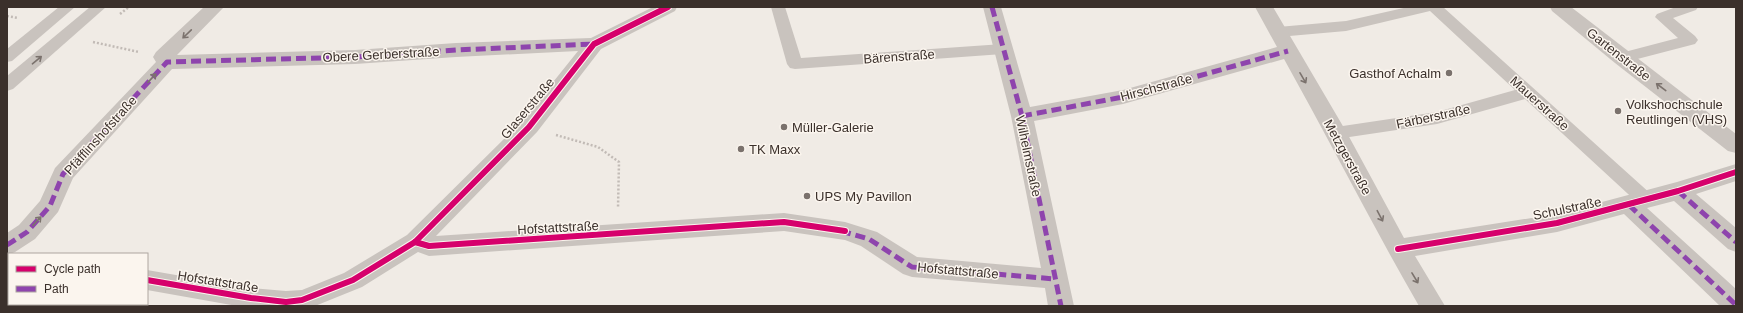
<svg xmlns="http://www.w3.org/2000/svg" width="1743" height="313" viewBox="0 0 1743 313" font-family="Helvetica,sans-serif">
<style>
.lines{fill:none;stroke-linecap:round;stroke-linejoin:round}
.path{stroke:#c2bbb6;stroke-width:2.5;stroke-dasharray:2 2;stroke-linecap:butt}
.lane{fill:#c9c3be;fill-rule:evenodd}
.street{fill:#c9c3be;fill-rule:evenodd}
.quiet{stroke:#8e44ad;stroke-width:5;stroke-dasharray:10 5;stroke-linecap:butt}
.cycleway-casing{stroke:#fbf5ee;stroke-width:8}
.cycleway{stroke:#d6006c;stroke-width:6}
.oneway{stroke:#7b726d}
.poi-dot{fill:#7a716c;stroke:#fbf5ee;stroke-width:1.5}
.labels{text-anchor:middle;stroke-width:3;stroke-linejoin:round;paint-order:stroke}
.street-label{font-size:13px;fill:#3b302b;stroke:#fbf5ee}
.poi-label{font-size:13px;fill:#3b302b;stroke:#fbf5ee;text-anchor:start}
</style>
<rect width="100%" height="100%" fill="#f0ebe5"/>
<g class="lines">
<g class="path">
<path d="M 120,14 L 129,7"/>
<path d="M 7,16 L 18,18"/>
<path d="M 93,42 L 139,52"/>
<path d="M 556,135 L 598,147 L 619,162 L 618,208"/>
</g>
<g class="lane">
<path d="M 59,7 L 75,7 L 12,61 L 7,62 L 7,49 Z"/>
<path d="M 90,7 L 106,7 L 13,89 L 7,91 L 7,76 Z"/>
<path d="M 771,7 L 785,7 L 801,58 L 1003,44 L 1008,45 L 1011,49 L 1008,53 L 1003,54 L 795,69 L 790,68 L 787,64 Z"/>
<path d="M 1408,7 L 1443,7 L 1652,195 L 1655,200 L 1652,205 L 1646,207 L 1640,205 L 1525,99 L 1437,124 L 1336,139 L 1330,137 L 1328,133 L 1330,129 L 1336,127 L 1437,112 L 1515,90 L 1430,11 L 1346,31 L 1278,37 L 1273,35 L 1270,32 L 1273,29 L 1278,27 L 1346,21 Z"/>
<path d="M 1676,7 L 1698,7 L 1696,10 L 1673,18 L 1695,36 L 1698,40 L 1695,44 L 1622,63 L 1617,62 L 1614,58 L 1617,54 L 1678,38 L 1655,17 L 1657,14 Z"/>
</g>
<g class="street">
<path d="M 204,7 L 224,7 L 177,55 L 355,50 L 456,43 L 591,38 L 653,7 L 677,7 L 675,11 L 601,49 L 537,132 L 436,236 L 784,213 L 845,222 L 877,232 L 917,257 L 1041,268 L 1011,116 L 983,7 L 1001,7 L 1030,107 L 1123,90 L 1277,47 L 1255,7 L 1273,7 L 1347,133 L 1404,238 L 1557,214 L 1677,182 L 1736,164 L 1736,181 L 1696,194 L 1736,228 L 1736,252 L 1728,249 L 1674,201 L 1647,208 L 1736,289 L 1736,306 L 1720,306 L 1624,214 L 1557,232 L 1415,256 L 1445,306 L 1419,306 C 1372,225 1330,141 1284,59 L 1123,104 L 1034,121 L 1074,306 L 1048,306 L 1045,288 L 912,277 L 903,274 L 861,246 L 845,240 L 784,231 L 429,256 L 418,252 L 362,287 L 315,306 L 237,306 L 147,290 L 147,270 L 251,288 L 286,291 L 302,290 L 344,273 L 407,235 L 521,122 L 578,51 L 456,57 L 355,64 L 172,69 L 73,178 L 58,212 L 35,239 L 15,252 L 7,255 L 7,233 L 19,225 L 40,201 L 55,168 L 156,62 L 153,57 L 156,52 Z"/>
<path d="M 1550,7 L 1571,7 L 1736,134 L 1736,153 L 1728,151 L 1615,63 L 1552,11 Z"/>
</g>
<g class="quiet">
<path d="M 992,7 L 1022,116 L 1061,306"/>
<path d="M 1022,116 L 1123,97 L 1288,51"/>
<path d="M 1678,191 L 1736,242"/>
<path d="M 1629,205 L 1736,305"/>
<path d="M 841,231 L 869,239 L 912,267 L 1055,279"/>
<path d="M 7,245 L 27,232 L 50,206 L 63,174 L 167,62 L 355,57 L 456,50 L 594,44"/>
</g>
<defs>
<g id="cycleway">
<path d="M 415,242 L 429,246 L 784,222 L 845,231"/>
<path d="M 1398,249 L 1557,223 L 1678,191 L 1736,172"/>
<path d="M 147,280 L 251,298 L 286,302 L 302,300 L 353,280 L 415,242 L 529,127 L 594,44 L 668,7"/>
</g>
</defs>
<use href="#cycleway" class="cycleway-casing"/>
<use href="#cycleway" class="cycleway"/>
</g>
<defs><path id="oneway-shaft" d="M-6 0H5M1.5-3L5.5 0L1.5 3" fill="none" stroke-width="1.6" stroke-linecap="round" stroke-linejoin="round"/></defs>
<g class="oneway">
<use href="#oneway-shaft" transform="translate(187 34) rotate(136)"/>
<use href="#oneway-shaft" transform="translate(37 60) rotate(-40)"/>
<use href="#oneway-shaft" transform="translate(152 78) rotate(-47)"/>
<use href="#oneway-shaft" transform="translate(1303 78) rotate(60)"/>
<use href="#oneway-shaft" transform="translate(1661 87) rotate(-143)"/>
<use href="#oneway-shaft" transform="translate(1380 216) rotate(62)"/>
<use href="#oneway-shaft" transform="translate(37 221) rotate(-47)"/>
<use href="#oneway-shaft" transform="translate(1415 278) rotate(59)"/>
</g>
<g class="poi-dot">
<circle cx="1449" cy="73" r="4"/>
<circle cx="1618" cy="111" r="4"/>
<circle cx="784" cy="127" r="4"/>
<circle cx="741" cy="149" r="4"/>
<circle cx="807" cy="196" r="4"/>
</g>
<g class="labels">
<g class="street-label">
<text transform="translate(381 54) rotate(-3)" y="5">Obere Gerberstraße</text>
<text transform="translate(1619 54) rotate(38)" y="5">Gartenstraße</text>
<text transform="translate(899 56) rotate(-4)" y="5">Bärenstraße</text>
<text transform="translate(1156 87) rotate(-15)" y="5">Hirschstraße</text>
<text transform="translate(1540 103) rotate(42)" y="5">Mauerstraße</text>
<text transform="translate(527 108) rotate(-50)" y="5">Glaserstraße</text>
<text transform="translate(1433 116) rotate(-12)" y="5">Färberstraße</text>
<text transform="translate(100 135) rotate(-48)" y="5">Pfäfflinshofstraße</text>
<text transform="translate(1029 156) rotate(78)" y="5">Wilhelmstraße</text>
<text transform="translate(1348 157) rotate(61)" y="5">Metzgerstraße</text>
<text transform="translate(1567 208) rotate(-12)" y="5">Schulstraße</text>
<text transform="translate(558 227) rotate(-3)" y="5">Hofstattstraße</text>
<text transform="translate(958 270) rotate(5)" y="5">Hofstattstraße</text>
<text transform="translate(218 281) rotate(9)" y="5">Hofstattstraße</text>
</g>
<g class="poi-label">
<text x="1441" y="78" text-anchor="end">Gasthof Achalm</text>
<text x="1626" y="109">Volkshochschule<tspan x="1626" dy="15">Reutlingen (VHS)</tspan></text>
<text x="792" y="132">Müller-Galerie</text>
<text x="749" y="154">TK Maxx</text>
<text x="815" y="201">UPS My Pavillon</text>
</g>
</g>
<rect width="1743" height="313" fill="none" stroke="#3b302b" stroke-width="16"/>
<rect x="8" y="253" width="140" height="52" fill="#fbf5ee" stroke="#aea6a0"/>
<rect x="16" y="266" width="20" height="6" fill="#d6006c" stroke="#aea6a0"/>
<text x="44" y="273" font-size="12" fill="#3b302b">Cycle path</text>
<rect x="16" y="286" width="20" height="6" fill="#8e44ad" stroke="#aea6a0"/>
<text x="44" y="293" font-size="12" fill="#3b302b">Path</text>
</svg>
